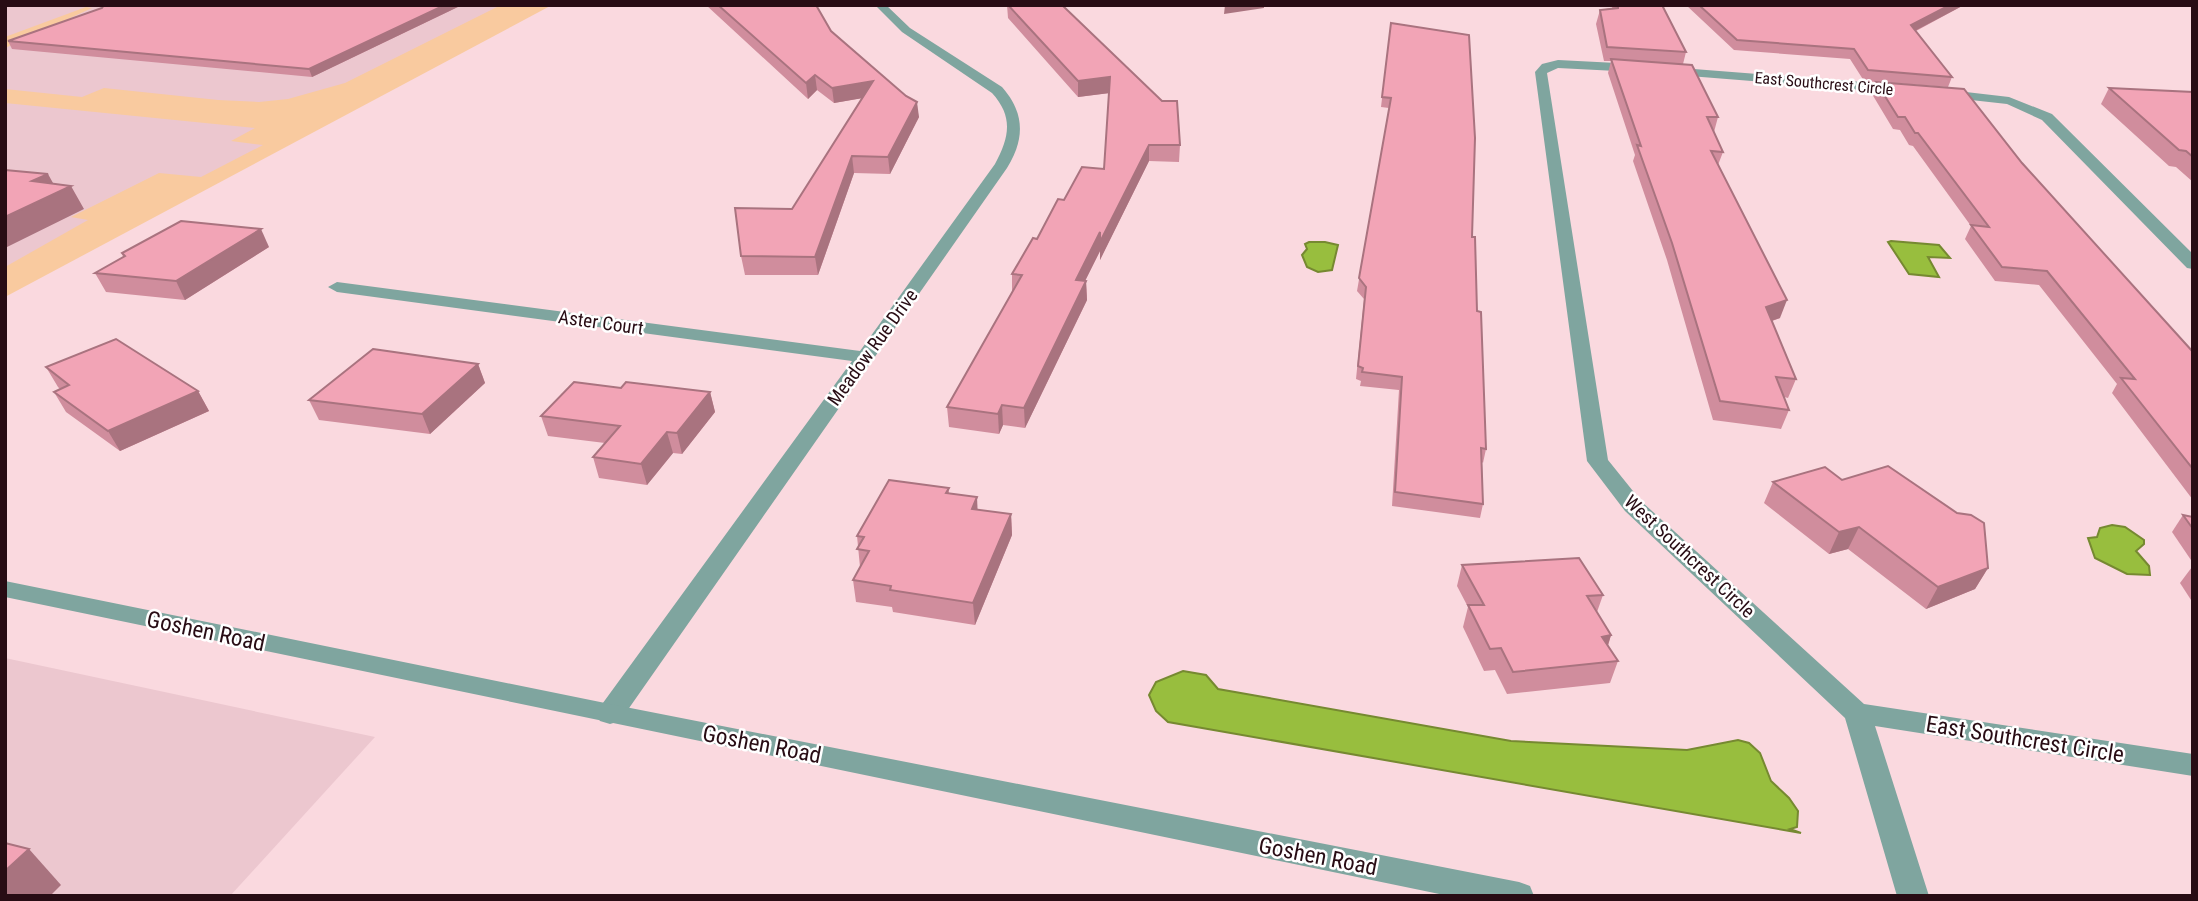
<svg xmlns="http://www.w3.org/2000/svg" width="2198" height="901" viewBox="0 0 2198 901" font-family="'Roboto Condensed',sans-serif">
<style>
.built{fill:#ecc7cf}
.green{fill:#f9ca9f}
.water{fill:#98be3e;stroke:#768931;stroke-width:2}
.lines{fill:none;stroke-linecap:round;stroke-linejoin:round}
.minor{fill:#7fa59f;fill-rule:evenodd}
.tertiary{fill:#7fa59f;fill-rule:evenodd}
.wall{fill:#d08d9d}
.shaded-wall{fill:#a9737f}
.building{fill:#f2a4b6;stroke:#a9737f;stroke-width:2}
.labels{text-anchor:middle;stroke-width:5;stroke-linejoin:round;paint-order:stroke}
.far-street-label{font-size:16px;fill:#280c14;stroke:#fff}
.street-label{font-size:19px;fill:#280c14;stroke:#fff}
.near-street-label{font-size:23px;fill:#280c14;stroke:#fff}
</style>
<rect width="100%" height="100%" fill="#fad9df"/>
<g class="built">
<path d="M 5,5 L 546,5 L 5,287 Z"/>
<path d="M 5,658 L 375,737 L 230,896 L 5,896 Z"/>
</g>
<g class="green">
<path d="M 501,5 L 552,5 L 5,297 L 5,267 L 88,220 L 71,217 L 159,173 L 201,177 L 263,145 L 231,141 L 255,128 L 5,103 L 5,89 L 82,97 L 104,88 L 218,100 L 259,102 L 288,99 L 345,83 Z"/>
<path d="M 86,7 L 92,8 L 5,48 L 5,37 Z"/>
</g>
<g class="water">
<path d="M 1891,241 L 1939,245 L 1950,258 L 1928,257 L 1939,277 L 1909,274 L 1888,242 Z"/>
<path d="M 1309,242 L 1325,242 L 1338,245 L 1332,270 L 1318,272 L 1307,267 L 1302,255 L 1307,249 L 1305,244 Z"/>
<path d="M 2112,525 L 2125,527 L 2144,540 L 2144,544 L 2136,551 L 2149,566 L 2150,575 L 2127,574 L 2095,558 L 2088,538 L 2097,537 L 2100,528 Z"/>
<path d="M 1183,671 L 1206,675 L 1218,689 L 1511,741 L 1687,750 L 1738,740 L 1749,743 L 1760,753 L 1771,781 L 1789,798 L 1798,811 L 1797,827 L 1790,829 L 1801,833 L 1168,722 L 1156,711 L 1149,695 L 1156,682 Z"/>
</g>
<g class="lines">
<g class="minor">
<path d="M 875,5 L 886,5 L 910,28 L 1002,87 C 1025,113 1025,139 1007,168 L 620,721 L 610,724 L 600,721 L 596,714 L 600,707 L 852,361 L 337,292 L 328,287 L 337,282 L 860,351 L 995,164 C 1009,138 1014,117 992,93 L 902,32 Z"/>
<path d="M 1558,60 L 1636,64 L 1642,68 L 1636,72 L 1558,68 L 1547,73 L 1608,460 L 1641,501 L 1864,704 L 2193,754 L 2193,776 L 1875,726 L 1929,896 L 1897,896 L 1845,718 L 1625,511 L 1587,461 L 1535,72 L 1542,64 Z"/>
<path d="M 1668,67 L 1901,85 L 1907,89 L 1901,93 L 1664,74 L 1662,71 Z"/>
<path d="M 1940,89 L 2009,97 L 2052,114 L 2193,254 L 2193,269 L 2187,268 L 2042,120 L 2007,104 L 1935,96 L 1934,93 Z"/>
</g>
<path class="tertiary" d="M 5,581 L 610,704 L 1519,882 L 1530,886 L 1534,896 L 1449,896 L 5,597 Z"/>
</g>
<g class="wall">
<path d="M 462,5 L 312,77 L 12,49 L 8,41 L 102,8 Z"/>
<path d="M 706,5 L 816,5 L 831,31 L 919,117 L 890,174 L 854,173 L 818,275 L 745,275 L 741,256 L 792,209 L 862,98 L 834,103 L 817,90 L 808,99 Z"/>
<path d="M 1007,5 L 1180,145 L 1179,162 L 1149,161 L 1100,260 L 1100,251 L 1085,281 L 1086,281 L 1087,300 L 1025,428 L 1003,425 L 999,434 L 949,427 L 947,407 L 1012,292 L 1012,274 L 1064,200 L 1104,169 L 1109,93 L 1078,97 L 1008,18 Z"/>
<path d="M 1613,5 L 1662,5 L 1686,52 L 1683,64 L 1718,117 L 1714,132 L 1723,152 L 1718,165 L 1780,318 L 1772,321 L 1796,379 L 1788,398 L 1784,397 L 1789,410 L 1781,429 L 1713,420 L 1667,260 L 1633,161 L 1635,155 L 1608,73 L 1611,61 L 1604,61 L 1596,24 L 1600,10 L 1612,8 Z"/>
<path d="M 1686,5 L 1964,5 L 1916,31 L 1952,77 L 1948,87 L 1864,81 L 1850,59 L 1734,50 Z"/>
<path d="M 1391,23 L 1472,237 L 1486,449 L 1483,463 L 1482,462 L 1483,504 L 1480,518 L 1392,506 L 1399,390 L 1360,386 L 1361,381 L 1356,379 L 1364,299 L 1357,291 L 1389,108 L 1381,107 Z"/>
<path d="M 1876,82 L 2022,163 L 2193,352 L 2193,500 L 2112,393 L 2117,384 L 2039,285 L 1995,281 L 1965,239 L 1971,226 L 1913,146 L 1909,145 L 1900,130 L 1893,129 L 1872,94 Z"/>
<path d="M 2109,88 L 2193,92 L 2193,182 L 2176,167 L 2169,166 L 2101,104 Z"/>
<path d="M 269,247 L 185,300 L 106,292 L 95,273 L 123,257 L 122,253 Z"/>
<path d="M 478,364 L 485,383 L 430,434 L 319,420 L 309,400 Z"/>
<path d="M 46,367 L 198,391 L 209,411 L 120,451 L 66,412 L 54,392 L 60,389 L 58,387 Z"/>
<path d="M 621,388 L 710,392 L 715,412 L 682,454 L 673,453 L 647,485 L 599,478 L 593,457 L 605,443 L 548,436 L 541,416 Z"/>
<path d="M 1842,480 L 1988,568 L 1975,589 L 1926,609 L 1848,549 L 1829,554 L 1764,503 L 1773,482 Z"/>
<path d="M 949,488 L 949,494 L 978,510 L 1011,514 L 1012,535 L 975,625 L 893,612 L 892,607 L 856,602 L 853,580 L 860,567 L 857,536 Z"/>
<path d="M 2183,515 L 2193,529 L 2193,563 L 2172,532 Z"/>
<path d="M 1462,565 L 1603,595 L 1597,612 L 1611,635 L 1608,646 L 1618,661 L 1610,683 L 1507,694 L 1495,670 L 1484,671 L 1463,627 L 1468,607 L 1457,586 Z"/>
<path d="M 2192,567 L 2193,567 L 2193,603 L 2180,583 Z"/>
</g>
<g class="shaded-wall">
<path d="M 445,5 L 462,5 L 312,77 L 309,69 Z"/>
<path d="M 1225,5 L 1264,5 L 1264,8 L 1224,14 Z"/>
<path d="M 1950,5 L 1964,5 L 1907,35 L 1911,25 Z"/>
<path d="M 815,75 L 817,90 L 808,99 L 806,83 Z"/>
<path d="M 1110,77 L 1110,93 L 1078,97 L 1078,81 Z"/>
<path d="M 873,81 L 875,96 L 834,103 L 832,88 Z"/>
<path d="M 917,102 L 919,117 L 890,174 L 888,157 Z"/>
<path d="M 1149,145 L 1149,161 L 1100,260 L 1100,251 L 1076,299 L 1076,280 L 1100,232 Z"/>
<path d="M 852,156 L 854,173 L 818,275 L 815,257 Z"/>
<path d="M 48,174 L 58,192 L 71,186 L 84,209 L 5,248 L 5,217 L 32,181 Z"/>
<path d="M 261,229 L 269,247 L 185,300 L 176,281 Z"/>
<path d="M 1086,281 L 1087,300 L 1025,428 L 1024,408 Z"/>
<path d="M 1787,300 L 1780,318 L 1759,325 L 1766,307 Z"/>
<path d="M 478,364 L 485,383 L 430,434 L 422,414 Z"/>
<path d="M 198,391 L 209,411 L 120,451 L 108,431 Z"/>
<path d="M 710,392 L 715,412 L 682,454 L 677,433 Z"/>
<path d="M 1002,405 L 1003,425 L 999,434 L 998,414 Z"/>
<path d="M 667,432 L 673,453 L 647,485 L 641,464 Z"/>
<path d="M 977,497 L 978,518 L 972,509 Z"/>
<path d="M 1011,514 L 1012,535 L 975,625 L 973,603 Z"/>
<path d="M 1859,527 L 1848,549 L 1829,554 L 1839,532 Z"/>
<path d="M 1988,568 L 1975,589 L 1926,609 L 1938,587 Z"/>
<path d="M 1611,635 L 1604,657 L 1602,637 Z"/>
<path d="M 29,849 L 61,885 L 50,896 L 5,896 L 5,871 Z"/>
</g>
<g class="building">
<path d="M 104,5 L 445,5 L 309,69 L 8,41 L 102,8 Z"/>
<path d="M 718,5 L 816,5 L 831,31 L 906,96 L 917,102 L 888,157 L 852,156 L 815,257 L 741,256 L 735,208 L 792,209 L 873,81 L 832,88 L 815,75 L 806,83 Z"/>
<path d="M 1008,5 L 1062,5 L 1162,101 L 1177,101 L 1180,145 L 1149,145 L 1100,242 L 1100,232 L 1076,280 L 1086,281 L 1024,408 L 1002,405 L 998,414 L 947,407 L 1022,275 L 1012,274 L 1033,238 L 1037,239 L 1058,199 L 1064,200 L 1082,167 L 1104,169 L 1110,77 L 1078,81 Z"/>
<path d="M 1618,5 L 1662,5 L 1686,52 L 1607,47 L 1600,10 L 1618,8 Z"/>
<path d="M 1699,5 L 1950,5 L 1911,25 L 1952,77 L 1868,70 L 1854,49 L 1737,40 Z"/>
<path d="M 1391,23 L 1469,35 L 1475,138 L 1472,237 L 1475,237 L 1477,311 L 1481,312 L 1486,449 L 1481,448 L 1483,504 L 1395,492 L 1402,377 L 1362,372 L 1363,368 L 1358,366 L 1366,287 L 1359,278 L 1391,98 L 1382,97 Z"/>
<path d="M 1611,59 L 1692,65 L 1718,117 L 1707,117 L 1723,152 L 1711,151 L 1787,300 L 1766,307 L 1796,379 L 1776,377 L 1789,410 L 1720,401 L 1672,243 L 1637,145 L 1641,146 Z"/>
<path d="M 1876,82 L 1964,89 L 2022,163 L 2193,352 L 2193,469 L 2121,378 L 2135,379 L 2047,271 L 2002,267 L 1971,225 L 1989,227 L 1918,133 L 1915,133 L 1905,117 L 1898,117 Z"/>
<path d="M 2109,88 L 2193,92 L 2193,157 L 2186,151 L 2179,150 Z"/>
<path d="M 5,170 L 48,174 L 32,181 L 71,186 L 5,217 Z"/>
<path d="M 181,221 L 261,229 L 176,281 L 95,273 L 125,256 L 122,253 Z"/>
<path d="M 116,339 L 198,391 L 108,431 L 54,392 L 69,385 L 46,367 Z"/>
<path d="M 373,349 L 478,364 L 422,414 L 309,400 Z"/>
<path d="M 574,382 L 621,388 L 626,382 L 710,392 L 677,433 L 667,432 L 641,464 L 593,457 L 620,426 L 541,416 Z"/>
<path d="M 1888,466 L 1957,513 L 1971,515 L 1984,523 L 1988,568 L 1938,587 L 1859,527 L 1839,532 L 1773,482 L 1825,467 L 1842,480 Z"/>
<path d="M 889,480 L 949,488 L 946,493 L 977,497 L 972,509 L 1011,514 L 973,603 L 890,590 L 891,586 L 853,580 L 869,551 L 857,549 L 864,537 L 857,536 Z"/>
<path d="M 2183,515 L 2193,517 L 2193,529 Z"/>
<path d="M 1579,558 L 1603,595 L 1587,596 L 1611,635 L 1602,637 L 1618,661 L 1513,672 L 1501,648 L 1490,649 L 1468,605 L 1484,605 L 1462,565 Z"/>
<path d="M 5,843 L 29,849 L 5,871 Z"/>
</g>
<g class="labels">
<g class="far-street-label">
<text transform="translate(1824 83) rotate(5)" y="6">East Southcrest Circle</text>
</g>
<g class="street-label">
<text transform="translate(601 322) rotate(8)" y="7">Aster Court</text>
<text transform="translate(872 347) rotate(-54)" y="7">Meadow Rue Drive</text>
<text transform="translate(1690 556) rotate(43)" y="7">West Southcrest Circle</text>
</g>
<g class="near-street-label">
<text transform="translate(206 631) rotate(12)" y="8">Goshen Road</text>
<text transform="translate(2025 739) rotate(9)" y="8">East Southcrest Circle</text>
<text transform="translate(762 744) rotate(11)" y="8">Goshen Road</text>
<text transform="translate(1318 856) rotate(11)" y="8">Goshen Road</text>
</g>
</g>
<rect width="2198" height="901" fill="none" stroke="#280c14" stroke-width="14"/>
</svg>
